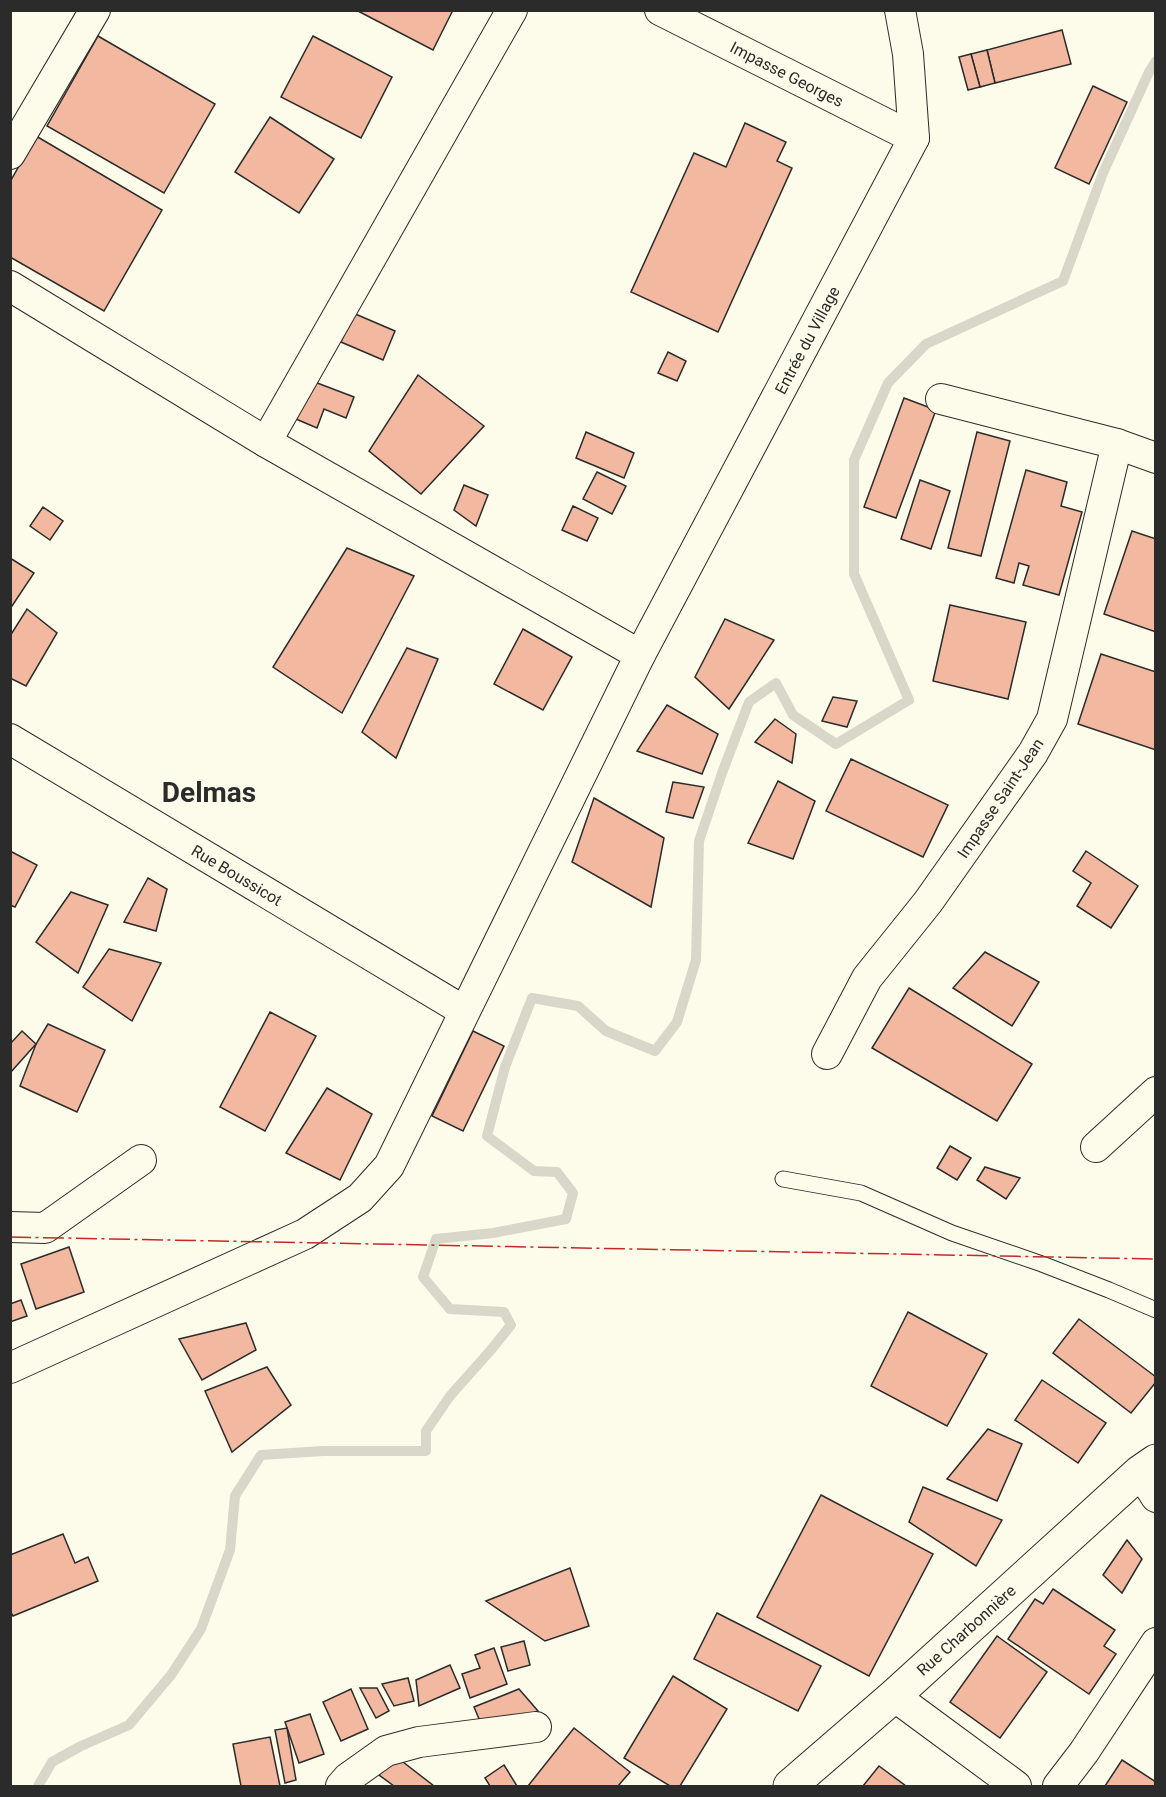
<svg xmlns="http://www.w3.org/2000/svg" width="1166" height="1797" viewBox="0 0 1166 1797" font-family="Roboto,sans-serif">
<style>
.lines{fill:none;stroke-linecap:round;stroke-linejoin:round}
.stream{stroke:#d8d7c9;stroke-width:10}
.building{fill:#f2b8a0;stroke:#2b2b2b;stroke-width:1.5}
.lane-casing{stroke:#2b2b2b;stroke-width:17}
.street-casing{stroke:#2b2b2b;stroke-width:32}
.secondary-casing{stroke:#2b2b2b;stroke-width:35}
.lane{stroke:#fdfbea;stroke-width:15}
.street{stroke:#fdfbea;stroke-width:30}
.secondary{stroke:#fdfbea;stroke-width:33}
.power{stroke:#c62828;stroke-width:1.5;stroke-dasharray:21 4.5 3 4.5;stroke-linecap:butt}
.labels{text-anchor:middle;stroke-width:4.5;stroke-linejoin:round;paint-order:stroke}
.street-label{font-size:16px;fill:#2b2b2b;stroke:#fdfbea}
.town-label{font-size:28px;font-weight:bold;fill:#2b2b2b;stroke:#fdfbea}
</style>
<rect width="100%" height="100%" fill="#fdfbea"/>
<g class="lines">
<path class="stream" d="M 38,1786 L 52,1762 L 81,1746 L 129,1725 L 171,1675 L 201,1629 L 230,1550 L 235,1496 L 261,1455 L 323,1451 L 426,1451 L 426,1431 L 450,1396 L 490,1351 L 511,1325 L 504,1312 L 450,1309 L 423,1277 L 436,1239 L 493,1233 L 566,1219 L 573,1193 L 557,1172 L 534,1171 L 487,1136 L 505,1067 L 532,998 L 578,1006 L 606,1031 L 655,1051 L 677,1022 L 696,960 L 699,841 L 722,773 L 749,702 L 776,683 L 793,715 L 836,744 L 909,700 L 854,574 L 854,460 L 888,383 L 926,344 L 1063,281 L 1103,173 L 1149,72 L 1156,61"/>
</g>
<g class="building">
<path d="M 356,10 L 453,10 L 433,50 Z"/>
<path d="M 1062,30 L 1071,64 L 995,83 L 987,50 Z"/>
<path d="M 98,36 L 215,104 L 164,193 L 47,126 Z"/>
<path d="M 313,36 L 392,77 L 361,138 L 281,97 Z"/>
<path d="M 987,50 L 995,83 L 980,87 L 971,54 Z"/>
<path d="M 971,54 L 980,87 L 968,90 L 959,57 Z"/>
<path d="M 1093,86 L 1127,102 L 1089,184 L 1055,168 Z"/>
<path d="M 270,117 L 334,159 L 299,213 L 235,172 Z"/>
<path d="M 745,123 L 786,142 L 777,161 L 792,168 L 718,332 L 631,292 L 694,153 L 726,167 Z"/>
<path d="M 36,136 L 162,210 L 104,311 L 10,257 L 10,182 Z"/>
<path d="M 353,313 L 395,331 L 383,360 L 341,342 Z"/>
<path d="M 668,352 L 686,361 L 677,381 L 658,373 Z"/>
<path d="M 418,375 L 484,426 L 421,494 L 369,451 Z"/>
<path d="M 312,381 L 354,397 L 346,418 L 324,409 L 317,428 L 296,419 Z"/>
<path d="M 904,398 L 936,410 L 896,518 L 864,507 Z"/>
<path d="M 586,432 L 634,453 L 624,478 L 576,458 Z"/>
<path d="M 977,432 L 1010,441 L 981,556 L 948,548 Z"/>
<path d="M 1026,470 L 1067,482 L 1061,506 L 1082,512 L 1059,595 L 1023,585 L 1029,566 L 1019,563 L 1014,583 L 996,578 Z"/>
<path d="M 597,472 L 626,486 L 612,514 L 583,499 Z"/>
<path d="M 920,480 L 950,491 L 931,549 L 901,539 Z"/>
<path d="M 464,485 L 488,495 L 476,526 L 454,510 Z"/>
<path d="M 573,506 L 598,518 L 587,541 L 562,530 Z"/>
<path d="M 43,507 L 63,521 L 50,540 L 30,526 Z"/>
<path d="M 1132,531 L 1156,539 L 1156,632 L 1104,614 Z"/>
<path d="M 347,548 L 414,576 L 342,713 L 273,667 Z"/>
<path d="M 10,558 L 34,573 L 10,609 Z"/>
<path d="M 950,605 L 1026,622 L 1008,699 L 933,681 Z"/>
<path d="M 27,609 L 57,633 L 26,686 L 10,678 L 10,636 Z"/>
<path d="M 725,619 L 774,640 L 729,709 L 695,677 Z"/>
<path d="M 523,629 L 572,657 L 543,710 L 494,684 Z"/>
<path d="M 407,648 L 438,659 L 396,758 L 362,732 Z"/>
<path d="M 1101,654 L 1156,672 L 1156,750 L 1078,724 Z"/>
<path d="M 833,697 L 857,701 L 847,727 L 822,721 Z"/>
<path d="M 667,705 L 718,734 L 702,774 L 637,751 Z"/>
<path d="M 775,719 L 796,734 L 792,763 L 755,742 Z"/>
<path d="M 851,759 L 948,805 L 923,857 L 826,811 Z"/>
<path d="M 778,781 L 815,801 L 793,859 L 748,843 Z"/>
<path d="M 673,782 L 704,787 L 693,818 L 666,812 Z"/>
<path d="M 594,798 L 664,838 L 651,907 L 572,862 Z"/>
<path d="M 10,851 L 37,865 L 15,907 L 10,905 Z"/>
<path d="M 1086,851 L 1138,886 L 1111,928 L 1077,906 L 1091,883 L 1073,871 Z"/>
<path d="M 148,878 L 167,889 L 156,931 L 124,922 Z"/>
<path d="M 71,892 L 108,905 L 78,973 L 36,942 Z"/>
<path d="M 109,949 L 161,963 L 132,1021 L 83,987 Z"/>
<path d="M 985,952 L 1039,982 L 1012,1026 L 953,988 Z"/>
<path d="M 909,988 L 1032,1064 L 997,1121 L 872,1048 Z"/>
<path d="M 270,1012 L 316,1036 L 265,1131 L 220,1107 Z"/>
<path d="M 48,1024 L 105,1050 L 77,1112 L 20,1086 L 36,1044 Z"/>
<path d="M 22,1031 L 36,1044 L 10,1073 L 10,1044 Z"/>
<path d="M 473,1031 L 504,1046 L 463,1131 L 432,1116 Z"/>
<path d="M 327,1088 L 372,1114 L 340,1180 L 286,1153 Z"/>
<path d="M 950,1146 L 971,1158 L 957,1180 L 937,1168 Z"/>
<path d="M 985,1167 L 1020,1178 L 1006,1199 L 977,1180 Z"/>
<path d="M 69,1247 L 84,1292 L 36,1309 L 21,1264 Z"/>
<path d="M 21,1300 L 27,1316 L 10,1322 L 10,1304 Z"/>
<path d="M 908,1312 L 987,1354 L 947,1426 L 871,1386 Z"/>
<path d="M 1079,1319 L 1156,1377 L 1156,1382 L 1131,1413 L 1053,1353 Z"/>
<path d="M 246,1323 L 256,1350 L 202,1380 L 179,1339 Z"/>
<path d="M 267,1367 L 291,1405 L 232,1452 L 205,1391 Z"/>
<path d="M 1042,1380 L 1106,1423 L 1078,1463 L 1015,1420 Z"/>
<path d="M 988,1429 L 1022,1444 L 997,1501 L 947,1479 Z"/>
<path d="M 923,1487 L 1002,1520 L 976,1566 L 909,1522 Z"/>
<path d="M 821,1495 L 933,1554 L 869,1676 L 757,1617 Z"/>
<path d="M 63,1534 L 75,1563 L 88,1557 L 98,1581 L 13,1616 L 10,1611 L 10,1555 Z"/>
<path d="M 1127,1540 L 1142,1559 L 1122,1593 L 1103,1575 Z"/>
<path d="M 570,1568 L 589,1626 L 545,1641 L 486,1601 Z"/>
<path d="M 1053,1589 L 1115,1630 L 1104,1646 L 1116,1654 L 1089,1694 L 1008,1639 L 1035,1599 L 1043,1604 Z"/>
<path d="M 717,1613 L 821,1666 L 798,1711 L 694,1659 Z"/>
<path d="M 997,1636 L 1047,1672 L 1000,1738 L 950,1702 Z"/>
<path d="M 524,1641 L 530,1665 L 508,1671 L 501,1647 Z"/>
<path d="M 494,1648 L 507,1684 L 470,1698 L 462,1674 L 480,1668 L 475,1655 Z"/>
<path d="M 450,1665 L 460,1688 L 419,1706 L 416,1680 Z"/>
<path d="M 673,1676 L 727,1709 L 680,1786 L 670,1786 L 624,1758 Z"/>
<path d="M 408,1678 L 414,1701 L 394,1706 L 382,1684 Z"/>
<path d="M 360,1688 L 377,1688 L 389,1711 L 376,1718 Z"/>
<path d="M 351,1689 L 368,1729 L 341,1741 L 323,1702 Z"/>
<path d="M 519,1689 L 538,1711 L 485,1733 L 474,1707 Z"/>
<path d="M 310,1714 L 324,1754 L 299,1763 L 285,1722 Z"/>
<path d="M 287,1728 L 296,1780 L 285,1783 L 275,1730 Z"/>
<path d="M 574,1728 L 630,1772 L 618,1786 L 528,1786 Z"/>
<path d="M 270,1737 L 280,1786 L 241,1786 L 233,1744 Z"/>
<path d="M 394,1755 L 434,1786 L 394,1786 L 379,1775 Z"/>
<path d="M 1122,1760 L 1156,1782 L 1156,1786 L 1105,1786 Z"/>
<path d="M 504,1765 L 517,1786 L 490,1786 L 485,1778 Z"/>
<path d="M 879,1766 L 906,1786 L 863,1786 Z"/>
</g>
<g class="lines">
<defs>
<path id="lane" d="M 783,1179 L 861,1193 L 952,1233 L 1042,1264 L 1109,1290 L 1156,1310"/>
<g id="street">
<path d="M 660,10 L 914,138"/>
<path d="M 10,154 L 95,10"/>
<path d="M 10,286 L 266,442 L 640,655"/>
<path d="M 941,399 L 1117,444"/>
<path d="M 266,442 L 512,10"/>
<path d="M 10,739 L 464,1011"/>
<path d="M 827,1054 L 867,978 L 928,902 L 1033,753 L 1052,719 L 1117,444 L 1156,458"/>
<path d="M 1096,1147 L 1156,1092"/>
<path d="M 10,1227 L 45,1228 L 141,1160"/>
<path d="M 10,1368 L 305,1234 L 360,1198 L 389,1166 L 640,655 L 914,138 L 908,54 L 900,10"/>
<path d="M 1140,1472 L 1156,1497"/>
<path d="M 894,1696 L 1016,1786"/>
<path d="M 341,1786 L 348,1778 L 386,1751 L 419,1742 L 536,1727"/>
<path d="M 1058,1786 L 1084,1752 L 1156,1643"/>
</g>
<path id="secondary" d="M 790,1786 L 894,1696 L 1140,1472 L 1156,1461"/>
</defs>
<use href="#lane" class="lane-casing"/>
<use href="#street" class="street-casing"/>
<use href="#secondary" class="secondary-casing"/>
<use href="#lane" class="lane"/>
<use href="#street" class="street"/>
<use href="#secondary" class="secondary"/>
<path class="power" d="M 10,1237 L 1156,1259"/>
</g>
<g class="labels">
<g class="street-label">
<text transform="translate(787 74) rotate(27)" y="6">Impasse Georges</text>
<text transform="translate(807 340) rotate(-62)" y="6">Entrée du Village</text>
<text transform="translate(1000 798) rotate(-56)" y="6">Impasse Saint-Jean</text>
<text transform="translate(237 875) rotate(31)" y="6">Rue Boussicot</text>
<text transform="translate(966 1630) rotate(-42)" y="6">Rue Charbonnière</text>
</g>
<g class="town-label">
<text x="209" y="802">Delmas</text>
</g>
</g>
<rect width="1166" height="1797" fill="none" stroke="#2b2b2b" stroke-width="24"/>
</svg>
